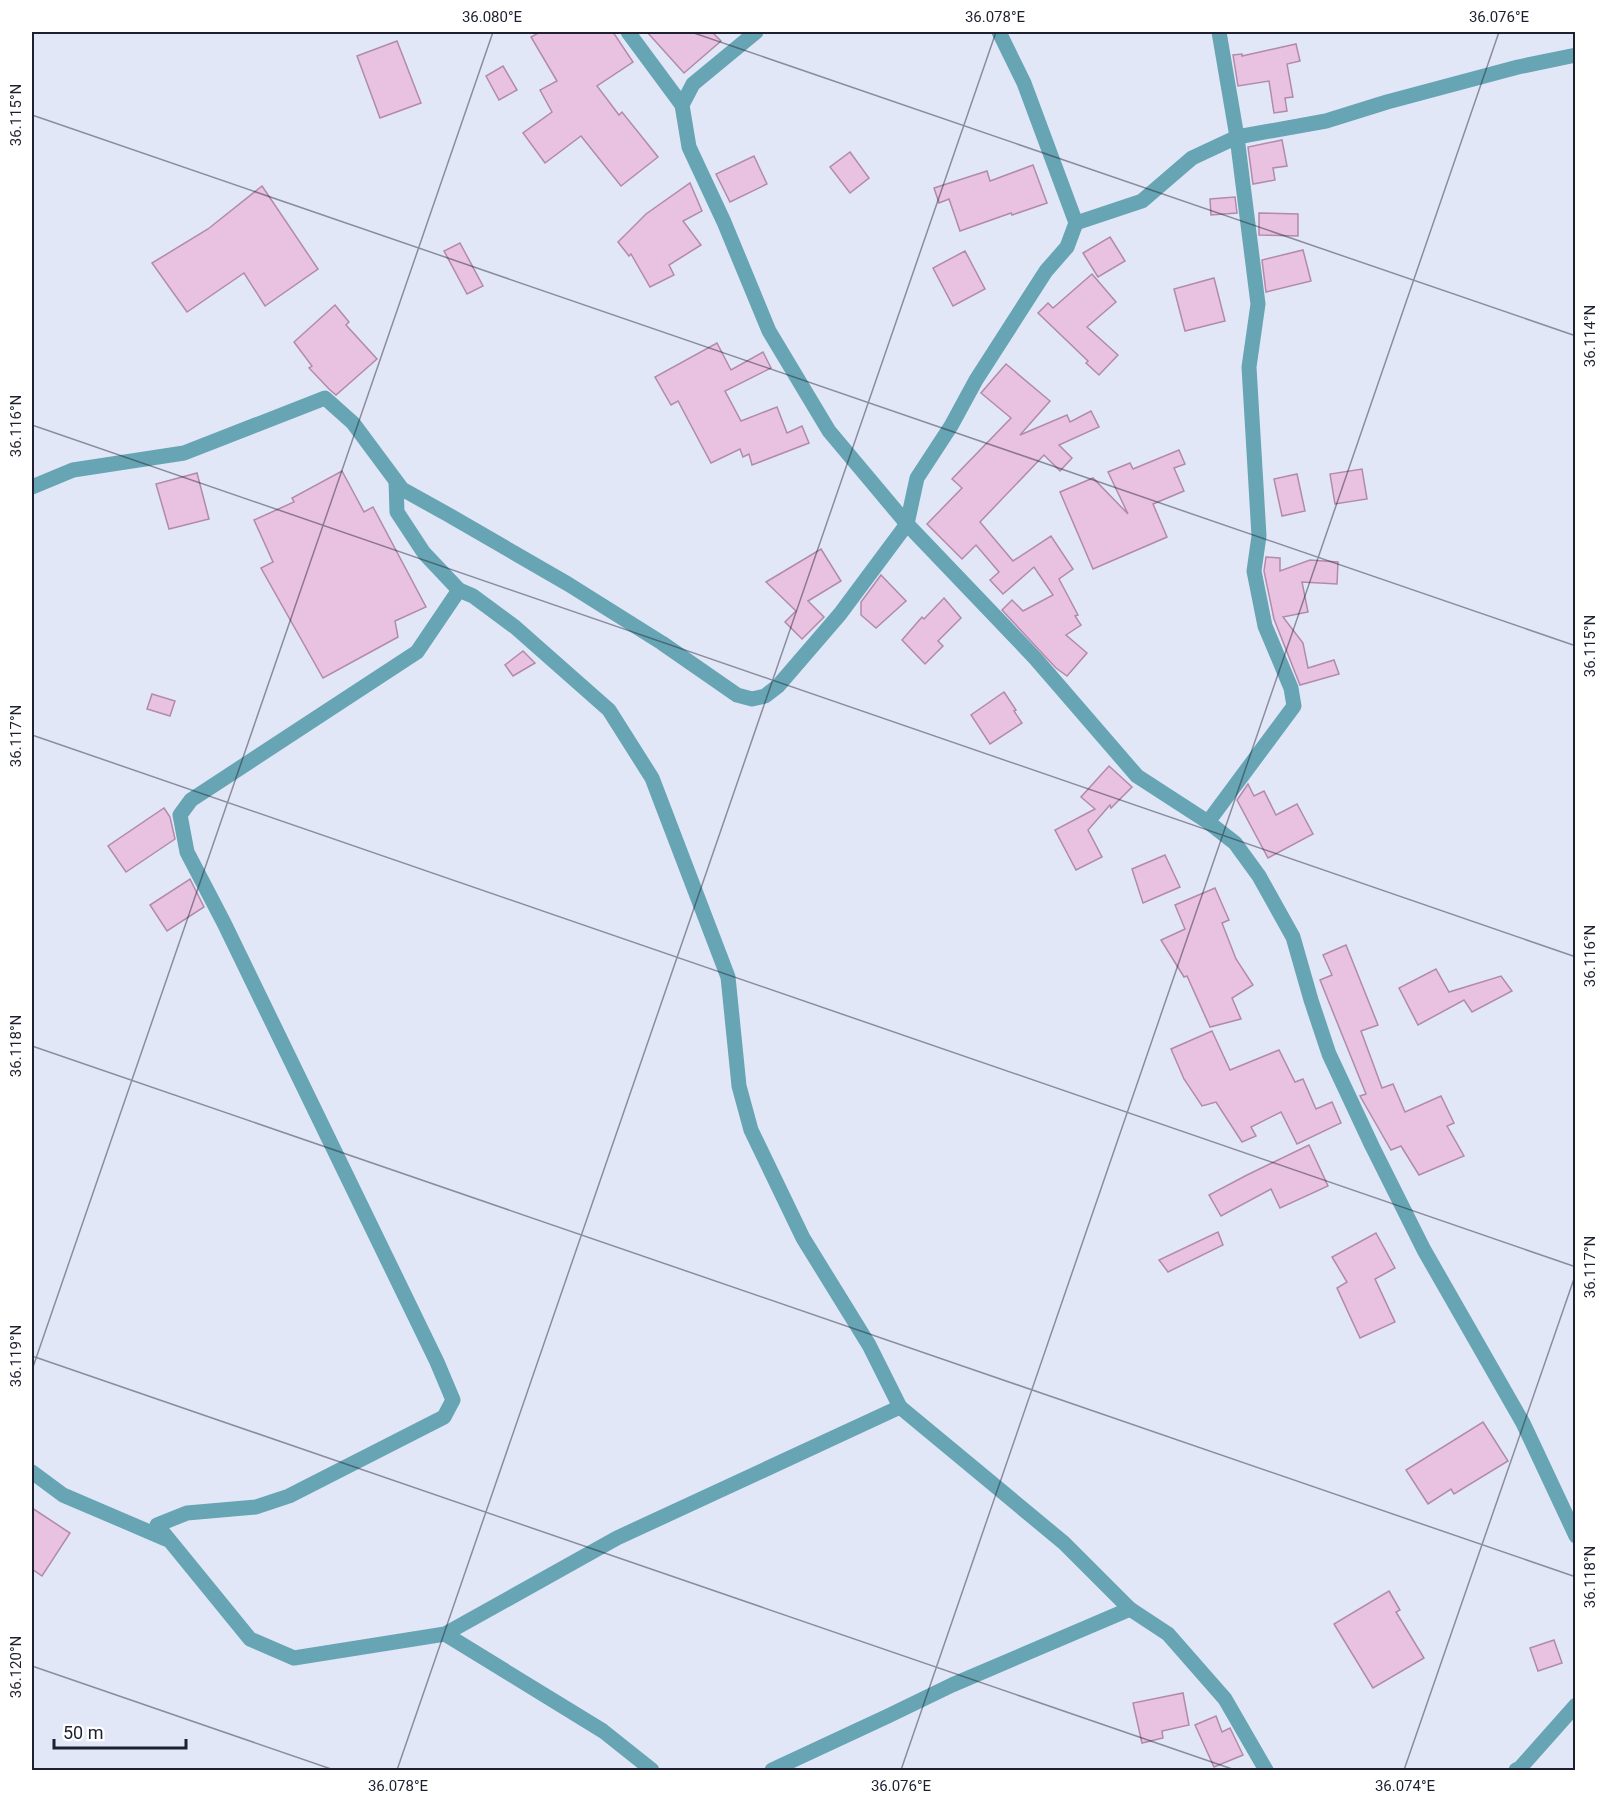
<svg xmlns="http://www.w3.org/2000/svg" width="1607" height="1802" viewBox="0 0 1607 1802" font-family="Roboto,sans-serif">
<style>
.building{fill:#eac2e1;stroke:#b18ba9;stroke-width:1.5}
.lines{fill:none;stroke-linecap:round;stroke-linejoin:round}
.street{stroke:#67a5b4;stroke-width:15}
.ticks{fill:none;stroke:#1c2030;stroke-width:1.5;stroke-opacity:0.45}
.neatline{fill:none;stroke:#1c2030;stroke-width:2}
.ticks-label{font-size:15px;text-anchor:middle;fill:#1c2030}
</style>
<rect width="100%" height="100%" fill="#e2e7f8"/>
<g class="building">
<path d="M 540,32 L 613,32 L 633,62 L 597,86 L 619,115 L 622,112 L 658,157 L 621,186 L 581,136 L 545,163 L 523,133 L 552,112 L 540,90 L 557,81 L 531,37 Z"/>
<path d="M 647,32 L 712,32 L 721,41 L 684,73 Z"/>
<path d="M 397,41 L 421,103 L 380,118 L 357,56 Z"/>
<path d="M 1296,44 L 1300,61 L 1287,64 L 1293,97 L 1285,98 L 1287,111 L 1274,113 L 1269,81 L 1238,86 L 1233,55 L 1242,54 L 1242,56 Z"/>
<path d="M 503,66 L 517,90 L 499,100 L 486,76 Z"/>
<path d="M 1282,140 L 1287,166 L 1273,168 L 1275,180 L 1253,184 L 1248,147 Z"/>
<path d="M 850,152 L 869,178 L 850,193 L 830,167 Z"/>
<path d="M 754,156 L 767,184 L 730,202 L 716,174 Z"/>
<path d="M 1033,165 L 1047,203 L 1012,215 L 1011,213 L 960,231 L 949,199 L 939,203 L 934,188 L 987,171 L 990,181 Z"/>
<path d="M 690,183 L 702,211 L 683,221 L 701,245 L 669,265 L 674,275 L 650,287 L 631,254 L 629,256 L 618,242 L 646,214 Z"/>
<path d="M 262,186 L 318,269 L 265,306 L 244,273 L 187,312 L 152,263 L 208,229 Z"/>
<path d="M 1235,197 L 1237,213 L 1211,215 L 1210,199 Z"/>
<path d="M 1259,213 L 1298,214 L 1298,236 L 1259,235 Z"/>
<path d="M 1110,237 L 1125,261 L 1098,277 L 1083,253 Z"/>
<path d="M 460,243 L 483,286 L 467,294 L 444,251 Z"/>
<path d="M 1303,250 L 1311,281 L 1266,292 L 1262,260 Z"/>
<path d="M 965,251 L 985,289 L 953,306 L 933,268 Z"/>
<path d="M 1092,274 L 1116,302 L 1087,327 L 1118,355 L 1099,375 L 1086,363 L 1088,361 L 1038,313 L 1048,303 L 1053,308 Z"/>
<path d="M 1214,278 L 1225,321 L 1185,331 L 1174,289 Z"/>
<path d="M 335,305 L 349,322 L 346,325 L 377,359 L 336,395 L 329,389 L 309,368 L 312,366 L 294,342 Z"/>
<path d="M 717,343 L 731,370 L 763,352 L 771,368 L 725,391 L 741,421 L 777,407 L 787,433 L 802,426 L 809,443 L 752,465 L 749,454 L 743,457 L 740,449 L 711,463 L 678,401 L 671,405 L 655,377 Z"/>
<path d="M 1006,364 L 1050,401 L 1020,435 L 1067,415 L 1070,422 L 1091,411 L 1099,427 L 1059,445 L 1072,458 L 1060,471 L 1044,455 L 980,522 L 1013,561 L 1051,536 L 1073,569 L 1059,579 L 1078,615 L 1075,616 L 1081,625 L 1066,635 L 1087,653 L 1067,676 L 1056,668 L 1002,610 L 1012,600 L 1023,611 L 1053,595 L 1034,567 L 1003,594 L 990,580 L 999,572 L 976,545 L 962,559 L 927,524 L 962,488 L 952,479 L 1011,418 L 981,393 Z"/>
<path d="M 1179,450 L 1185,464 L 1174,468 L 1184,491 L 1153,504 L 1167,537 L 1093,569 L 1060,492 L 1093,478 L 1128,514 L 1108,472 L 1130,463 L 1133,469 Z"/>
<path d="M 1362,469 L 1367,499 L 1335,504 L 1330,474 Z"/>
<path d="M 342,471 L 364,512 L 373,507 L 426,607 L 395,621 L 398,637 L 323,678 L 261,568 L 273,562 L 254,520 L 294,502 L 292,498 Z"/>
<path d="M 197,473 L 209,519 L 169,529 L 156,484 Z"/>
<path d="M 1297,474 L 1305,511 L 1282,516 L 1274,479 Z"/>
<path d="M 821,549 L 841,581 L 808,601 L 824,617 L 802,639 L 785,622 L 796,611 L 766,582 Z"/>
<path d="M 1266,557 L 1280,558 L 1280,571 L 1310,560 L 1338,562 L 1337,584 L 1302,582 L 1308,612 L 1283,617 L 1303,643 L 1308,668 L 1334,660 L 1339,674 L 1300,685 L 1274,619 L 1264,571 Z"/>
<path d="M 881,575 L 906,601 L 876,628 L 861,615 L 861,602 Z"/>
<path d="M 944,598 L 961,618 L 938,641 L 943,646 L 925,664 L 902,640 L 922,617 L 924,619 Z"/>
<path d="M 523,651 L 535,663 L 513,676 L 505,665 Z"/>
<path d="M 1004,692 L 1016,710 L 1014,711 L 1022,723 L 990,744 L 971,715 Z"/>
<path d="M 152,694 L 175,701 L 170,716 L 147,709 Z"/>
<path d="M 1109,766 L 1132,787 L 1111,808 L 1110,805 L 1088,830 L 1102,857 L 1076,870 L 1055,830 L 1095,809 L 1081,797 Z"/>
<path d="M 1248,784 L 1254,796 L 1264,791 L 1276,815 L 1297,804 L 1313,834 L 1268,858 L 1237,800 Z"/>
<path d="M 164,808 L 170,817 L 175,839 L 126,872 L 108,846 Z"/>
<path d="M 1165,855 L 1180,887 L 1143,903 L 1132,869 Z"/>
<path d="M 190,879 L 204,907 L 167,931 L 150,905 Z"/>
<path d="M 1215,888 L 1229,920 L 1222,923 L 1236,959 L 1253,985 L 1232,998 L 1241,1019 L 1210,1027 L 1187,976 L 1184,977 L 1161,940 L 1185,929 L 1175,905 Z"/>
<path d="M 1346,945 L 1378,1025 L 1361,1031 L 1382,1088 L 1393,1084 L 1405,1112 L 1441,1096 L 1454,1123 L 1447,1126 L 1464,1156 L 1419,1175 L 1401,1146 L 1391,1150 L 1360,1096 L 1366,1094 L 1320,980 L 1332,975 L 1323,955 Z"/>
<path d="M 1436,969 L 1449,992 L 1501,976 L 1512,991 L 1472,1012 L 1464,1000 L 1418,1025 L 1399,988 Z"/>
<path d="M 1212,1031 L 1230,1070 L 1279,1050 L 1295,1082 L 1303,1079 L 1316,1109 L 1332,1102 L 1341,1123 L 1297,1144 L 1281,1112 L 1251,1127 L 1256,1136 L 1242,1142 L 1216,1102 L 1202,1106 L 1184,1079 L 1171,1049 Z"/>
<path d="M 1309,1145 L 1328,1186 L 1280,1208 L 1271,1189 L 1221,1216 L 1209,1195 L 1247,1175 Z"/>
<path d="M 1218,1232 L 1223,1245 L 1168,1272 L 1159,1260 Z"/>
<path d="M 1376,1233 L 1395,1268 L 1375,1279 L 1395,1322 L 1360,1338 L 1337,1288 L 1347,1282 L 1332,1257 Z"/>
<path d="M 1483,1422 L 1508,1461 L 1454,1494 L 1451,1489 L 1428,1504 L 1406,1470 Z"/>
<path d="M 32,1508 L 70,1533 L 42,1576 L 32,1569 Z"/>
<path d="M 1389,1591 L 1400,1610 L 1396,1612 L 1424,1658 L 1373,1688 L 1334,1624 Z"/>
<path d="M 1554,1640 L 1562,1663 L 1538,1671 L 1530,1648 Z"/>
<path d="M 1183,1693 L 1189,1725 L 1162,1731 L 1163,1738 L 1142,1743 L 1133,1703 Z"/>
<path d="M 1216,1716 L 1222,1732 L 1230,1728 L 1243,1755 L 1214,1767 L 1195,1725 Z"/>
</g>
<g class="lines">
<g class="street">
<path d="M 628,32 L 682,105 L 689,147 L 724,222 L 769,331 L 829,431 L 907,524 L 1035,658 L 1137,776 L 1208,822 L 1235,843 L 1259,876 L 1293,937 L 1311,1000 L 1329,1054 L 1372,1146 L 1424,1250 L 1523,1423 L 1576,1536"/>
<path d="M 682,105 L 693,84 L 756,32"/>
<path d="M 1076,223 L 1142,201 L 1192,158 L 1237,137 L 1326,121 L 1387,102 L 1518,67 L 1576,55"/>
<path d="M 396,482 L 397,512 L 424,553 L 459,590 L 473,596 L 515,627 L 609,710 L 652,778 L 728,977 L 739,1086 L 751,1130 L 803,1238 L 869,1345 L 900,1407 L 1064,1543 L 1130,1609 L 1168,1634 L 1225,1699 L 1266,1770"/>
<path d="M 32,487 L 73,470 L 184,453 L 325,398 L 353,423 L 402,489 L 447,514 L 568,584 L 662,643 L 737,695 L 752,699 L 765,696 L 778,686 L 840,614 L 907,524 L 917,478 L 951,426 L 976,380 L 1046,271 L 1067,247 L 1076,223 L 1024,83 L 999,32"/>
<path d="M 459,590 L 417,652 L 191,800 L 180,815 L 187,852 L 224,923 L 437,1362 L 453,1400 L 444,1417 L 289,1496 L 256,1507 L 187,1513 L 157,1525 L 250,1639 L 294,1658 L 445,1634 L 617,1538 L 900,1407"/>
<path d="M 1208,822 L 1294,706 L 1291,688 L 1265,626 L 1254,571 L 1259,536 L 1249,367 L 1258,304 L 1237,137 L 1219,32"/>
<path d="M 32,1472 L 63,1495 L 166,1539"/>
<path d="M 445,1634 L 603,1731 L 652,1770"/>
<path d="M 772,1770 L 888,1716 L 952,1685 L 1130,1609"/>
<path d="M 1516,1770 L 1520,1768 L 1576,1705"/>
</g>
</g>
<path class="ticks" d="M 691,32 L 1576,336M 32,115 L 1576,646M 32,425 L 1576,957M 32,735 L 1576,1267M 32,1046 L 1576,1577M 32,1356 L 1235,1770M 32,1370 L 493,32M 32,1666 L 334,1770M 397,1770 L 996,32M 901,1770 L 1499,32M 1404,1770 L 1576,1273"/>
<rect width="1607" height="1802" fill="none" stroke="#ffffff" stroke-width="66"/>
<path d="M54 1739v9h132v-9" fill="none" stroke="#1c2030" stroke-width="3"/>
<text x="63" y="1739" font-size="18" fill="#1c2030" stroke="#ffffff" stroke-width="4.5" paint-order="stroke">50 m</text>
<rect x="33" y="33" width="1541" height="1736" class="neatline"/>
<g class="ticks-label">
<text x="492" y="22">36.080°E</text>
<text x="995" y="22">36.078°E</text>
<text x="1499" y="22">36.076°E</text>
<text transform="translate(16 115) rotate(-90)" y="5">36.115°N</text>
<text transform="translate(1590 336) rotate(-90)" y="5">36.114°N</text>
<text transform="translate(16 426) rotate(-90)" y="5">36.116°N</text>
<text transform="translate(1590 646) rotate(-90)" y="5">36.115°N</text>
<text transform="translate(16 736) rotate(-90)" y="5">36.117°N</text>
<text transform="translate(1590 956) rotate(-90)" y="5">36.116°N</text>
<text transform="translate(16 1046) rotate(-90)" y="5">36.118°N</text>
<text transform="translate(1590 1267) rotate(-90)" y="5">36.117°N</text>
<text transform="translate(16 1356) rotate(-90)" y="5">36.119°N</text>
<text transform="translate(1590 1577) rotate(-90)" y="5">36.118°N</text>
<text transform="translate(16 1667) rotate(-90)" y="5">36.120°N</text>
<text x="398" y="1791">36.078°E</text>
<text x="901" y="1791">36.076°E</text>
<text x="1405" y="1791">36.074°E</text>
</g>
</svg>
